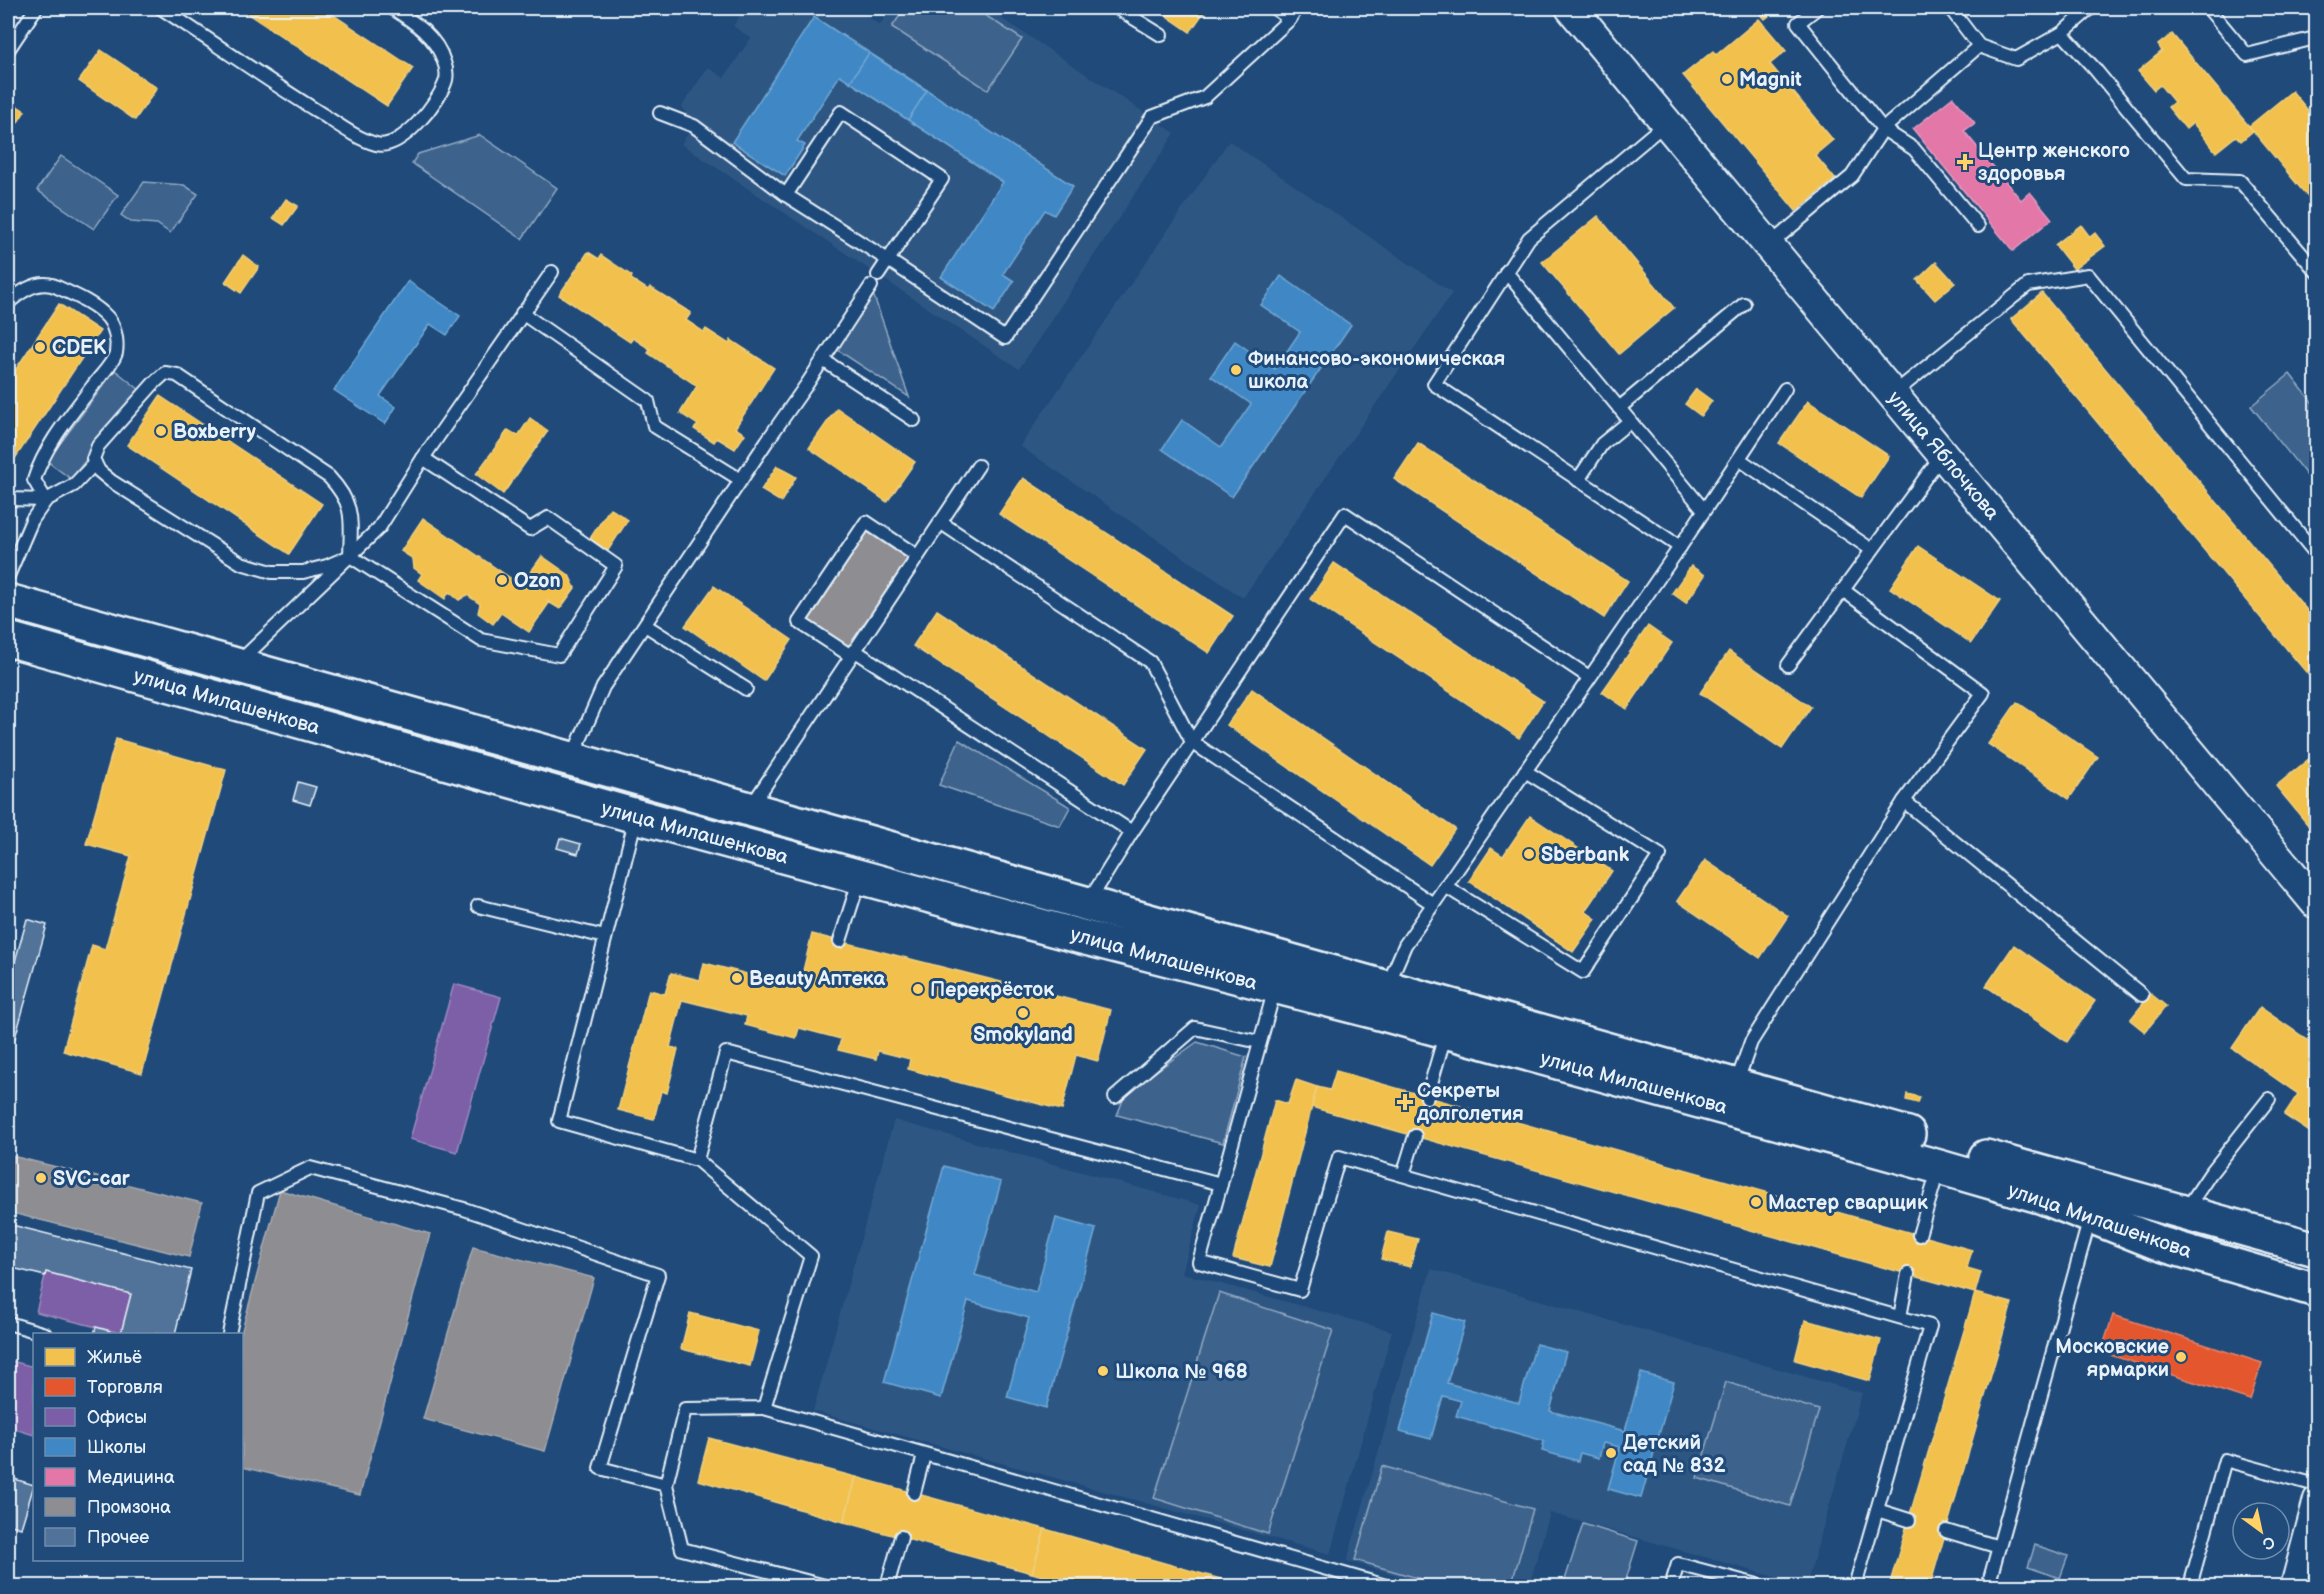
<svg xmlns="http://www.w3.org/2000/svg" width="2324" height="1594" viewBox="0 0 2324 1594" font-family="'Balsamiq Sans',sans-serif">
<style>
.built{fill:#2e5683}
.green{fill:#3c628c;stroke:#92aac2;stroke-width:1.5}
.homes{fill:#f2c14e;stroke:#efcf81;stroke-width:1.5}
.shops{fill:#e4572e;stroke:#e5856b;stroke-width:1.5}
.offices{fill:#7b5ea7;stroke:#9c8abf;stroke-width:1.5}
.schools{fill:#3f88c5;stroke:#72a8d4;stroke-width:1.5}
.health{fill:#e377a8;stroke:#e49cc0;stroke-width:1.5}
.industry{fill:#8d8d92;stroke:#a8abb1;stroke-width:1.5}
.building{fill:#517399;stroke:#e8f1f8;stroke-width:1.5}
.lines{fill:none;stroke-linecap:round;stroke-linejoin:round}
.service-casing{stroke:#e8f1f8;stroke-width:16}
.minor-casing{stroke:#e8f1f8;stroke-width:28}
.tertiary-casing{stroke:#e8f1f8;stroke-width:34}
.secondary-casing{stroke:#e8f1f8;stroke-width:38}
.service{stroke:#1f4a7a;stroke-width:12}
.minor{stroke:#1f4a7a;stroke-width:24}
.tertiary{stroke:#1f4a7a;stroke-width:30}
.secondary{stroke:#1f4a7a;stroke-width:33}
.poi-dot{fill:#ffd166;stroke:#1f4a7a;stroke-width:2}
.labels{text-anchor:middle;stroke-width:6;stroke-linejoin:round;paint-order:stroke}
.poi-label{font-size:20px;font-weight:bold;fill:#e8f1f8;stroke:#1f4a7a;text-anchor:start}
.street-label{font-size:20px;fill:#e8f1f8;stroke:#1f4a7a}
</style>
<rect width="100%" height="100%" fill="#1f4a7a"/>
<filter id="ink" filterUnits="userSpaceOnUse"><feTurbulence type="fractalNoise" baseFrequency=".0167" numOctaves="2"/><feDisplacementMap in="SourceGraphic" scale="12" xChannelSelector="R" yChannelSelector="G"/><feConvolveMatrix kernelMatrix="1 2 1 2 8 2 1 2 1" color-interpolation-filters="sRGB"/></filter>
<g filter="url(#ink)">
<g class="built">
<path d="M 745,8 L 854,8 L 880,25 L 891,8 L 986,8 L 1175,133 L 1019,369 L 681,144 L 693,126 L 682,106 L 708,67 L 724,78 L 751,38 L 733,26 Z"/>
<path d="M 1229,141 L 1452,293 L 1243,598 L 1020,446 Z"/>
<path d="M 894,1120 L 1201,1205 L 1182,1273 L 1392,1331 L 1330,1554 L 813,1411 Z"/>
<path d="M 1431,1269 L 1862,1393 L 1806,1586 L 1550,1513 L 1529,1586 L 1436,1586 L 1347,1561 Z"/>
</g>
<g class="green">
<path d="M 905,8 L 974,8 L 1022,39 L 988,90 L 892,27 Z"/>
<path d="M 480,135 L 557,188 L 522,239 L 412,163 L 418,154 Z"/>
<path d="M 61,156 L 118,195 L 94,229 L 37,190 Z"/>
<path d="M 144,182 L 184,185 L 198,194 L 170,233 L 157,224 L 131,222 L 121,215 Z"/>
<path d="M 871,288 L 909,397 L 833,347 Z"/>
<path d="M 115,370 L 140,390 L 71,479 L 47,461 Z"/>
<path d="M 2290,374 L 2316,407 L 2316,487 L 2251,406 Z"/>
<path d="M 959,740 L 1070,807 L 1060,826 L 939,785 Z"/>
<path d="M 1197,1042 L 1246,1057 L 1223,1143 L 1117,1115 L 1126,1093 Z"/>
<path d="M 1219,1293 L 1333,1330 L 1268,1534 L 1154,1498 Z"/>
<path d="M 1726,1382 L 1819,1410 L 1790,1506 L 1697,1478 Z"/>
<path d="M 1382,1466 L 1533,1509 L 1511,1586 L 1445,1586 L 1355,1560 Z"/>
<path d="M 1583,1524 L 1638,1541 L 1624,1586 L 1563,1586 Z"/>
<path d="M 2035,1545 L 2068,1556 L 2060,1578 L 2028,1567 Z"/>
</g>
<g class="homes">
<path d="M 239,8 L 323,8 L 413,68 L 387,106 Z"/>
<path d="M 1155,8 L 1207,8 L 1190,32 Z"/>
<path d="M 1755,8 L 1779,8 L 1765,19 Z"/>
<path d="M 1759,19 L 1786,51 L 1770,64 L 1833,140 L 1815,155 L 1835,179 L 1796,211 L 1683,75 L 1713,51 L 1716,55 Z"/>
<path d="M 2172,34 L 2253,131 L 2241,141 L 2236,136 L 2216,152 L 2193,123 L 2186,129 L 2168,107 L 2174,102 L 2160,85 L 2154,90 L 2138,71 L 2162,51 L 2158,45 Z"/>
<path d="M 101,50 L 157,88 L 135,120 L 79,81 Z"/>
<path d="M 2292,91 L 2316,120 L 2316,207 L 2249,126 Z"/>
<path d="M 9,101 L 25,111 L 8,138 L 8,103 Z"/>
<path d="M 286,199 L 298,206 L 284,225 L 273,218 Z"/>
<path d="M 1598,216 L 1674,308 L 1619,354 L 1542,262 Z"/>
<path d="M 2081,225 L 2090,237 L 2095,233 L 2105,246 L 2074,269 L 2055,245 Z"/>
<path d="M 588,252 L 599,259 L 601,255 L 632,276 L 631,279 L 648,290 L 650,287 L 691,313 L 686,320 L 704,332 L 706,329 L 729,344 L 731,340 L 774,368 L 735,428 L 745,434 L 735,449 L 717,438 L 714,442 L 694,429 L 698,425 L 680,413 L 697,386 L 648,353 L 650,349 L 633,338 L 630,342 L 559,295 Z"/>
<path d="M 243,255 L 259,267 L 241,293 L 225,282 Z"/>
<path d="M 1936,262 L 1955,283 L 1935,300 L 1917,280 Z"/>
<path d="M 2042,293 L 2316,621 L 2316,684 L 2011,319 Z"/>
<path d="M 59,304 L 100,331 L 8,469 L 8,381 Z"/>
<path d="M 1696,389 L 1712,401 L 1701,416 L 1685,404 Z"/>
<path d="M 160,396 L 322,504 L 289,554 L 127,445 Z"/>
<path d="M 1808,401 L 1889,456 L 1861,498 L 1779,443 Z"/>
<path d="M 837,408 L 915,462 L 887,502 L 809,448 Z"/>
<path d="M 530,418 L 548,431 L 503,494 L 476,474 L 508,430 L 518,436 Z"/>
<path d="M 1418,443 L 1628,581 L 1604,618 L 1394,479 Z"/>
<path d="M 777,466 L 796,477 L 781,502 L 761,490 Z"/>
<path d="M 1023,478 L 1233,616 L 1209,653 L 999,514 Z"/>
<path d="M 610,508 L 628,520 L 607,552 L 589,540 Z"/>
<path d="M 423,518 L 519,584 L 522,584 L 542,556 L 569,575 L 575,588 L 560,609 L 547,601 L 549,603 L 529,632 L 501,613 L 493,624 L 478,613 L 480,604 L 467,595 L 459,600 L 449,592 L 445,599 L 418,580 L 422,574 L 414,568 L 413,559 L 401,551 Z"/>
<path d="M 1918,546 L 2000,601 L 1971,643 L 1890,588 Z"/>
<path d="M 1334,563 L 1543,701 L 1519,738 L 1310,599 Z"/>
<path d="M 1691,566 L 1705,575 L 1686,603 L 1672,593 Z"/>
<path d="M 714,586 L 792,640 L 764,681 L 685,626 Z"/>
<path d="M 937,610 L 1147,749 L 1123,785 L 913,646 Z"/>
<path d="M 1648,626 L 1672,643 L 1627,709 L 1602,692 Z"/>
<path d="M 1729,651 L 1811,707 L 1782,749 L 1700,693 Z"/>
<path d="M 1252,689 L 1455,829 L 1430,865 L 1227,725 Z"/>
<path d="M 2017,702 L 2098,757 L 2069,799 L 1988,744 Z"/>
<path d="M 116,739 L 226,770 L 142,1073 L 63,1051 L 92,945 L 105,949 L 131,856 L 86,844 Z"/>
<path d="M 2316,753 L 2316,835 L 2276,786 Z"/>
<path d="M 1530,816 L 1612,871 L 1585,911 L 1596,919 L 1573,952 L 1469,881 L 1491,848 L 1503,856 Z"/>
<path d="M 1705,860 L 1788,916 L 1760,958 L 1677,901 Z"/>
<path d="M 812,934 L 1111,1010 L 1098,1061 L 1076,1055 L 1062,1110 L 908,1069 L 910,1059 L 878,1051 L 876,1059 L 838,1050 L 841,1039 L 799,1028 L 796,1038 L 745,1025 L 747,1016 L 682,1000 L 670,1047 L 678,1049 L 667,1093 L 661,1091 L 654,1119 L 618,1110 L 649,990 L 665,994 L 671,973 L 700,980 L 704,963 L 799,987 Z"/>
<path d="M 2014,945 L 2095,1001 L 2067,1042 L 1986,986 Z"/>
<path d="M 2151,994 L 2166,1006 L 2145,1032 L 2130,1020 Z"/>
<path d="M 2260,1007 L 2316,1046 L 2316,1136 L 2284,1115 L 2298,1094 L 2232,1048 Z"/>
<path d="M 1336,1071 L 1972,1250 L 1967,1268 L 1981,1272 L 1975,1293 L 1311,1107 L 1317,1087 L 1330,1090 Z"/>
<path d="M 1296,1080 L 1317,1087 L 1270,1267 L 1233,1258 L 1275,1100 L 1288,1104 Z"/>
<path d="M 1907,1094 L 1920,1097 L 1918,1103 L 1906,1100 Z"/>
<path d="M 1388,1232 L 1418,1239 L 1410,1267 L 1381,1259 Z"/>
<path d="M 1975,1293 L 2012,1303 L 1930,1586 L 1889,1586 Z"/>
<path d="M 690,1313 L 759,1331 L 750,1366 L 681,1349 Z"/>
<path d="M 1805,1320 L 1881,1340 L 1870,1381 L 1795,1360 Z"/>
<path d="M 709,1438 L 856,1477 L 844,1522 L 698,1480 Z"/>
<path d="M 856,1477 L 1045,1529 L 1032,1573 L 844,1522 Z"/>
<path d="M 1045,1529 L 1245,1586 L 1076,1586 L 1032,1573 Z"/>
</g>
<path class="shops" d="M 2113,1315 L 2262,1363 L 2250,1400 L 2101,1352 Z"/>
<g class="offices">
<path d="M 454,984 L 501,997 L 457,1152 L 410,1139 Z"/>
<path d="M 46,1272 L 131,1294 L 121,1333 L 36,1312 Z"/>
<path d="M 8,1360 L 34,1367 L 34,1435 L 8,1427 Z"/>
</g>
<g class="schools">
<path d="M 814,17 L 927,90 L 908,120 L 840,75 L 797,141 L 805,145 L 785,176 L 732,142 Z"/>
<path d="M 869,53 L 1022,153 L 1003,182 L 850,82 Z"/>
<path d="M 927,90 L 1073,186 L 1054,215 L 1045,210 L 1003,274 L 1014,281 L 994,312 L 941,277 L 1003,182 L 908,120 Z"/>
<path d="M 1281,276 L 1351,325 L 1232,497 L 1162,449 L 1182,420 L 1221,447 L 1251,404 L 1211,376 L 1235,341 L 1275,369 L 1300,332 L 1261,305 Z"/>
<path d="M 408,281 L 460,316 L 447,335 L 430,324 L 380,396 L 396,407 L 385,424 L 334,390 Z"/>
<path d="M 944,1166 L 1001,1182 L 975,1275 L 1036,1292 L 1056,1218 L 1096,1229 L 1046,1408 L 1007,1397 L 1029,1318 L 968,1301 L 941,1398 L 884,1382 Z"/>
<path d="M 1433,1313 L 1465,1322 L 1447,1383 L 1519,1403 L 1536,1344 L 1566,1352 L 1550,1411 L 1625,1431 L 1641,1373 L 1674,1382 L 1641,1498 L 1608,1489 L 1620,1447 L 1603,1443 L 1599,1458 L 1580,1453 L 1578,1461 L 1542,1451 L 1544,1441 L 1456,1416 L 1461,1401 L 1443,1396 L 1431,1439 L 1400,1431 Z"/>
</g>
<path class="health" d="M 1953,97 L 1975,123 L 1964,131 L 2021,200 L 2030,192 L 2052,219 L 2013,251 L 1913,129 Z"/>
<g class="industry">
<path d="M 867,532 L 907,559 L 848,647 L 808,620 Z"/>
<path d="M 8,1155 L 202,1203 L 189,1257 L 8,1212 Z"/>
<path d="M 280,1190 L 430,1234 L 360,1495 L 242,1467 L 241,1334 Z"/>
<path d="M 473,1247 L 594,1278 L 545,1451 L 423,1419 Z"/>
</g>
<g class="building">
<path d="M 298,782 L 316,787 L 310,805 L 293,800 Z"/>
<path d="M 560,838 L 581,844 L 578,854 L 557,848 Z"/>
<path d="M 27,919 L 47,925 L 15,1038 L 8,1036 L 8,986 Z"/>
<path d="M 8,1224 L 191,1270 L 175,1334 L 121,1333 L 131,1294 L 46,1272 L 45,1276 L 8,1267 Z"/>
<path d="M 96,1327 L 110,1331 L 109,1334 L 94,1334 Z"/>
<path d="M 8,1477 L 34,1485 L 21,1528 L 8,1524 Z"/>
</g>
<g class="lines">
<defs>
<g id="service">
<path d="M 161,8 C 213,42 264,78 317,111 C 335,122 355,138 376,144 C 401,151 440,101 446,80 C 447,75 446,67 444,62 C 437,37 413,21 392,8"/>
<path d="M 1117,8 L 1161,35"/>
<path d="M 1274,8 L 1290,19 L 1297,8"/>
<path d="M 1817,8 L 1798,23 L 1883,129 L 1914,149 L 1978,226"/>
<path d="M 1950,8 L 1979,46"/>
<path d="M 2208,8 L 2247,55 L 2315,38 L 2316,40"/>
<path d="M 2062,33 L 2094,68 L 2186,179 L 2240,181 L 2316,271"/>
<path d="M 8,50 L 36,8"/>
<path d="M 660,113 L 694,126 L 786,195 L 888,260 L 878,275"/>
<path d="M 1667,122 L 1529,238 L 1434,384 L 1680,547"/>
<path d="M 786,195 L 841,112 L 942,179 L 888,260 L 1005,338 L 1152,117 L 1205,97 L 1290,19"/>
<path d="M 1769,245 L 1852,176 L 1883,129 L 1979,46 L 2016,59 L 2062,33 L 2091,8"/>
<path d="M 1506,272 L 1704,510"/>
<path d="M 8,303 C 20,292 39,278 57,287 C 74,295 95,303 108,318 C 115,327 118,341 116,353 C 113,364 99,377 92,387 C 70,416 45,445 34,480 L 46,500"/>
<path d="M 522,313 L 648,401 L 654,426 L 741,480"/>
<path d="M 823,360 L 914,420"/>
<path d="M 165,373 L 177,375 L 329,477 C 355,505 351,519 350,556 L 327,566 L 303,572 L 272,572 L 241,563 L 111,481 L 99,471 L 93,459 L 98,446 L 153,384 Z"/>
<path d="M 1893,394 L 2028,285 L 2088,275 L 2316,554"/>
<path d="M 1619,408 L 1744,304"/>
<path d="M 1739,459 L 1872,550"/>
<path d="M 1578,480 L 1602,444 L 1630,421"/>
<path d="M 8,499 L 46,500"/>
<path d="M 940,522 L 1150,662 L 1192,742 L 1433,904"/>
<path d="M 350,556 L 481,640 L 559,655 L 616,566 L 548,518 L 530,529 L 423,458"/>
<path d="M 8,576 L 32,520 L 46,500 L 74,485 L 95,463"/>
<path d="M 645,625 L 746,689"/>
<path d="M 854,650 L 1132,832"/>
<path d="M 851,656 L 799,622 L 866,522 L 917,556"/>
<path d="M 239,662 L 379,528 L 423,458 L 552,272"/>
<path d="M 1788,665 L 1942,455"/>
<path d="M 572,758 L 603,687 L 767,441 L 807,384 L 871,286"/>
<path d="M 1904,801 L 2142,995"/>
<path d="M 750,808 L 978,466"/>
<path d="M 636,817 L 559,1121 L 697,1160 L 811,1256 L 764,1408 L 685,1409 L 666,1485 L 682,1549 L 825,1586"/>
<path d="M 1445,886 L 1583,972 L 1660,855 L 1525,771"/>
<path d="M 1089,901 L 1132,832 L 1345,514 L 1589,677"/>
<path d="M 478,906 L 605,937"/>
<path d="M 840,941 L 860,878"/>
<path d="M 1387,987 L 1405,945 L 1680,547 L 1785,389"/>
<path d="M 1736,1084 L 1751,1042 L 1904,801 L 1983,693 L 1843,590"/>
<path d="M 1115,1097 L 1195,1028 L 1259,1042"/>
<path d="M 1427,1097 L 1446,1032"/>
<path d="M 697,1160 L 726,1053 L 1221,1184 L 1275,988"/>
<path d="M 1403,1175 L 1415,1136"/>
<path d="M 1221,1184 L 1199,1262 L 1300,1290 L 1339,1157 L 1930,1326 L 1855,1586"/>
<path d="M 2186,1210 L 2210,1174 L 2269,1099"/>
<path d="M 1919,1235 L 1939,1167"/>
<path d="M 1900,1317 L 1908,1274"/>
<path d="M 8,1323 L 45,1334"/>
<path d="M 229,1334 L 258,1193 L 310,1168 L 464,1209 L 658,1275 L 600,1468 L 666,1485"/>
<path d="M 764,1408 L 1386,1586"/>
<path d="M 914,1493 L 924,1455"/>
<path d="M 1877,1510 L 1909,1520"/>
<path d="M 1946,1531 L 1999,1547"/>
<path d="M 887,1586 L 901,1537"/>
<path d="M 1671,1586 L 1678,1564 L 1761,1586"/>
<path d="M 1988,1586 L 2090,1218"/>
<path d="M 2190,1586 L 2225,1460 L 2316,1485"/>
</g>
<path id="minor" d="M 2293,1586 L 2316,1499"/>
<path id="tertiary" d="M 1571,8 L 2316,903"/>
<g id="secondary">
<path d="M 8,601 L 1908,1134"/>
<path d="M 8,639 L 636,816 L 1078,936 L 1376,1012 L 1939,1167 L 2043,1197 L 2161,1244 L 2316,1290"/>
<path d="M 1986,1157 L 2316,1249"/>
</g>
</defs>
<use href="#service" class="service-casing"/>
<use href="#minor" class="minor-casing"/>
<use href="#tertiary" class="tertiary-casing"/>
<use href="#secondary" class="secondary-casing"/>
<use href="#service" class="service"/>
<use href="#minor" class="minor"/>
<use href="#tertiary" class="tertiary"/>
<use href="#secondary" class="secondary"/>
</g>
</g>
<g class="poi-dot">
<circle cx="1727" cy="79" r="6"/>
<path d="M1962 153h6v6h6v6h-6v6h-6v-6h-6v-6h6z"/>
<circle cx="40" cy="347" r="6"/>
<circle cx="1236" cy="370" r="6"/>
<circle cx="161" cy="431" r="6"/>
<circle cx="502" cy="580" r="6"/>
<circle cx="1529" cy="854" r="6"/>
<circle cx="737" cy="978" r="6"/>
<circle cx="918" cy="989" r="6"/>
<circle cx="1023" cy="1013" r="6"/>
<path d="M1402 1093h6v6h6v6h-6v6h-6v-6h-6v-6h6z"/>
<circle cx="41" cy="1178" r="6"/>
<circle cx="1756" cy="1202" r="6"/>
<circle cx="2181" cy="1357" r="6"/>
<circle cx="1103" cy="1371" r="6"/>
<circle cx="1611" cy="1453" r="6"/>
</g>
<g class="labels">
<g class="poi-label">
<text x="1739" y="86">Magnit</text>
<text x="1978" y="157">Центр женского<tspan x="1978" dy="23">здоровья</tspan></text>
<text x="52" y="354">CDEK</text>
<text x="1248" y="365">Финансово-экономическая<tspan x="1248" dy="23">школа</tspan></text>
<text x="173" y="438">Boxberry</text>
<text x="514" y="587">Ozon</text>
<text x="1541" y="861">Sberbank</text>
<text x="749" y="985">Beauty Аптека</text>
<text x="930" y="996">Перекрёсток</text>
<text x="1023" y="1041" text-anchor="middle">Smokyland</text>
<text x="1417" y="1097">Секреты<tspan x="1417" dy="23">долголетия</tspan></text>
<text x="53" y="1185">SVC-car</text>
<text x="1768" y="1209">Мастер сварщик</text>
<text x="2169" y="1353" text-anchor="end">Московские<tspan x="2169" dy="23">ярмарки</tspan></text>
<text x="1115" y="1378">Школа № 968</text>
<text x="1623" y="1449">Детский<tspan x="1623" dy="23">сад № 832</tspan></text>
</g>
<g class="street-label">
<text transform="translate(1944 455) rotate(50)" y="7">улица Яблочкова</text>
<text transform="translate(227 701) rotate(16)" y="7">улица Милашенкова</text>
<text transform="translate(695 832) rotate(15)" y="7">улица Милашенкова</text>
<text transform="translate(1164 958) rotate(15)" y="7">улица Милашенкова</text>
<text transform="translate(1634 1082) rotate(15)" y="7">улица Милашенкова</text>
<text transform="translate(2100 1220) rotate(19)" y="7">улица Милашенкова</text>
</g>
</g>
<rect width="2324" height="1594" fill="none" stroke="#1f4a7a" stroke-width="30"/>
<rect x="15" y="15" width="2294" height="1564" fill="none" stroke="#e8f1f8" stroke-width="2" filter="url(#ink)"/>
<rect x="33" y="1333" width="210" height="228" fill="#1f4a7a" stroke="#6f8dac" stroke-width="1.5"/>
<rect x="45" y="1348" width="30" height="18" fill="#f2c14e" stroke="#6f8dac" stroke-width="1.5"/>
<text x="87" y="1363" font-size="18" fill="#e8f1f8">Жильё</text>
<rect x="45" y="1378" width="30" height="18" fill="#e4572e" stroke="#6f8dac" stroke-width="1.5"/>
<text x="87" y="1393" font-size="18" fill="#e8f1f8">Торговля</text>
<rect x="45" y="1408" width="30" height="18" fill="#7b5ea7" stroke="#6f8dac" stroke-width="1.5"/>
<text x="87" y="1423" font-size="18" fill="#e8f1f8">Офисы</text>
<rect x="45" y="1438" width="30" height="18" fill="#3f88c5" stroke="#6f8dac" stroke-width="1.5"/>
<text x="87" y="1453" font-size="18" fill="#e8f1f8">Школы</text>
<rect x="45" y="1468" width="30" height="18" fill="#e377a8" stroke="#6f8dac" stroke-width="1.5"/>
<text x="87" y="1483" font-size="18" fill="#e8f1f8">Медицина</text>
<rect x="45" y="1498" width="30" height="18" fill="#8d8d92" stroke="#6f8dac" stroke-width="1.5"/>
<text x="87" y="1513" font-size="18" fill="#e8f1f8">Промзона</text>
<rect x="45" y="1528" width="30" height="18" fill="#517399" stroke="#6f8dac" stroke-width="1.5"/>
<text x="87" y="1543" font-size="18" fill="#e8f1f8">Прочее</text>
<g transform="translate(2261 1531) rotate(147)"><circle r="28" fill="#1f4a7a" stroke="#6f8dac" stroke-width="1.5"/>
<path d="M0-4.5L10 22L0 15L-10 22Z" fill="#ffd166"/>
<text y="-9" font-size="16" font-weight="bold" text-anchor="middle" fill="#e8f1f8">С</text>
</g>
</svg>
